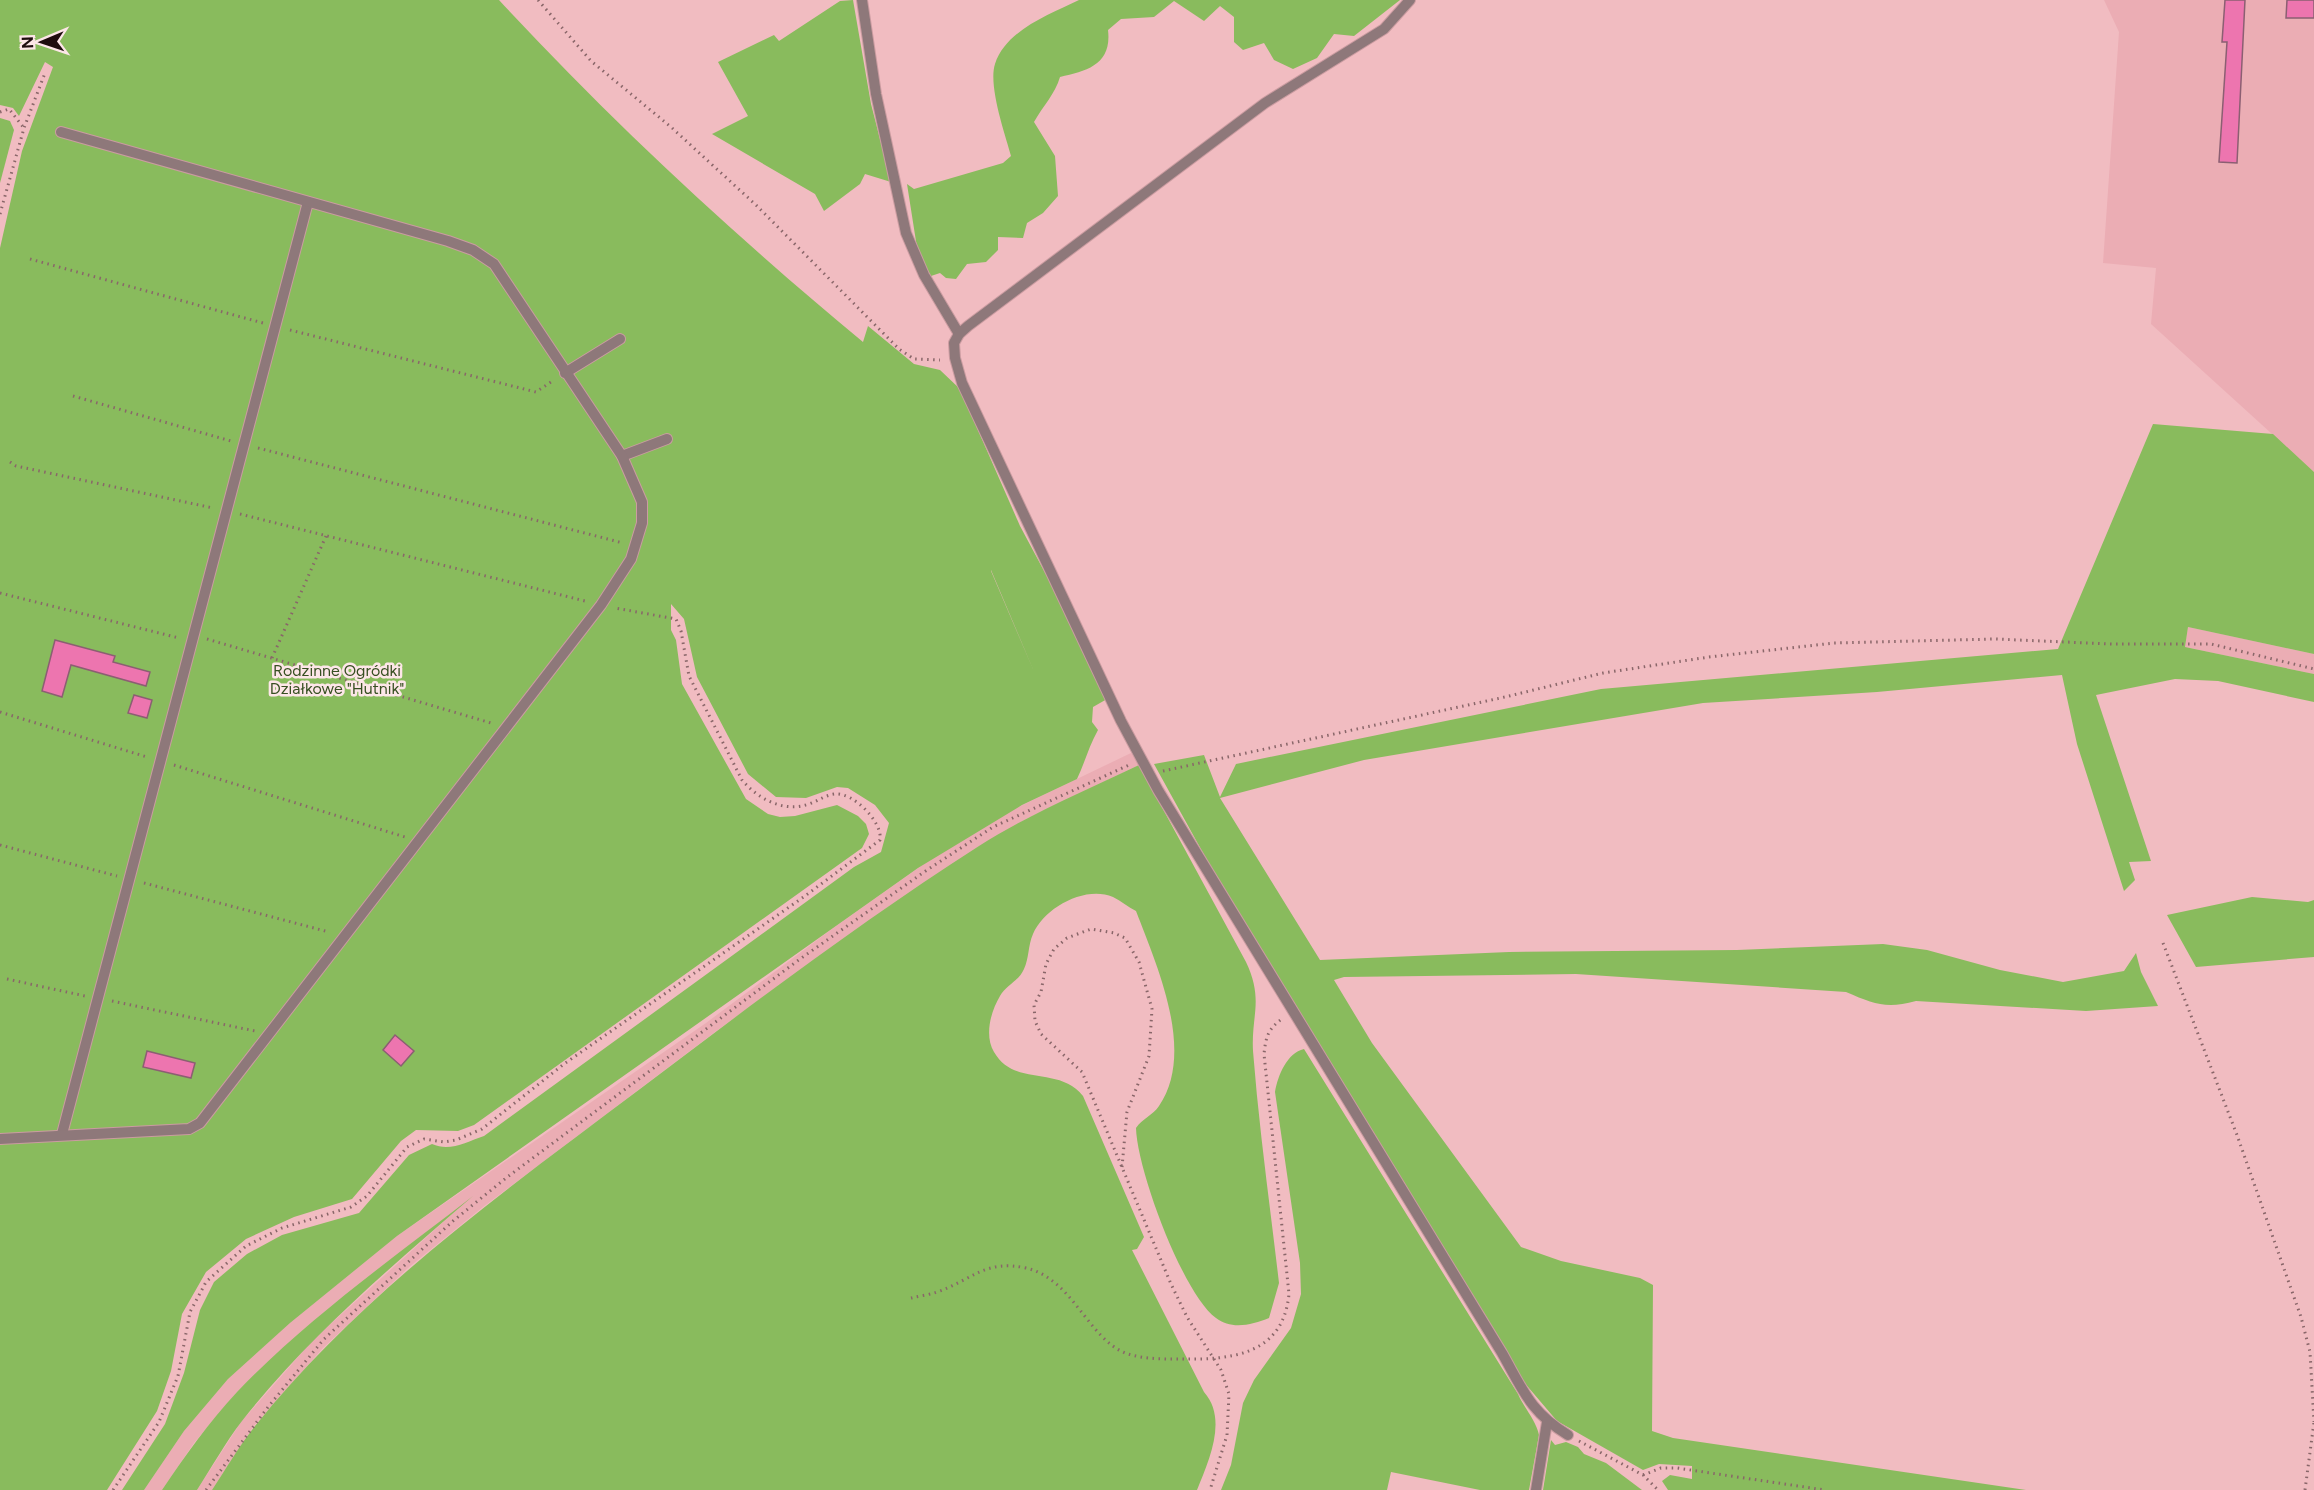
<svg xmlns="http://www.w3.org/2000/svg" width="2314" height="1490" viewBox="0 0 2314 1490" font-family="Figtree,sans-serif">
<style>
.built{fill:#ebadb4}
.green{fill:#89bb5d;fill-rule:evenodd}
.building{fill:#ed75af;stroke:#8b5f72;stroke-width:1.5}
.lines{fill:none;stroke-linecap:round;stroke-linejoin:round}
.service-casing{stroke:#cb9ca1;stroke-width:12}
.path{stroke:#896669;stroke-width:3;stroke-dasharray:1.5 4.5;stroke-linecap:butt}
.service{stroke:#8e787a;stroke-width:10}
.labels{text-anchor:middle;stroke-width:5;stroke-linejoin:round;paint-order:stroke}
.park-label{font-size:16px;fill:#374f21;stroke:#fde6e8}
</style>
<rect width="100%" height="100%" fill="#f1bcc1"/>
<g class="built">
<path d="M 2104,0 L 2314,0 L 2314,472 L 2151,324 L 2156,268 L 2103,263 L 2119,32 Z"/>
<path d="M 2188,627 L 2314,654 L 2314,674 L 2185,647 Z"/>
<path d="M 1131,753 L 1139,765 L 1026,819 L 980,846 L 843,939 L 715,1032 L 483,1207 L 408,1268 L 323,1348 L 253,1427 L 212,1490 L 197,1490 L 241,1422 L 313,1340 L 461,1206 L 298,1336 L 237,1392 L 194,1443 L 162,1490 L 144,1490 L 184,1431 L 228,1379 L 290,1323 L 397,1236 L 706,1023 L 832,929 L 975,828 Z"/>
</g>
<g class="green">
<path d="M 0,0 L 499,0 C 612,122 735,236 863,342 L 868,326 L 914,364 L 940,370 L 960,389 L 1020,526 L 1058,597 L 1107,699 L 1093,707 L 1092,722 L 1098,730 C 1089,746 1085,762 1077,779 L 1022,805 L 918,868 L 397,1236 L 290,1323 L 228,1379 L 184,1431 L 144,1490 L 122,1490 L 165,1424 L 184,1373 L 200,1310 L 214,1282 L 247,1254 L 282,1235 L 359,1213 L 409,1155 L 432,1144 C 450,1152 466,1142 484,1136 L 854,867 L 881,852 L 889,823 L 875,805 L 848,788 L 837,787 L 806,798 L 776,797 L 748,774 L 697,677 L 684,619 L 671,604 L 671,630 L 676,640 L 682,684 L 746,799 L 768,814 L 780,817 L 795,816 L 837,805 L 858,816 L 866,824 L 869,834 L 862,848 L 474,1125 L 458,1131 L 416,1130 L 401,1141 L 352,1199 L 294,1217 L 246,1239 L 206,1272 L 182,1314 L 171,1371 L 157,1411 L 107,1490 L 0,1490 L 0,248 L 22,151 L 53,67 L 45,62 L 19,116 L 13,108 L 0,105 ZM 991,570 L 1035,674 L 991,571 Z"/>
<path d="M 853,0 L 871,104 L 891,182 L 865,174 L 860,184 L 824,211 L 815,194 L 712,134 L 748,116 L 718,62 L 774,35 L 779,41 L 840,1 Z"/>
<path d="M 1079,0 L 1400,0 L 1354,36 L 1334,34 L 1317,58 L 1293,69 L 1274,60 L 1264,43 L 1243,50 L 1234,42 L 1234,17 L 1220,6 L 1204,21 L 1174,1 L 1154,17 L 1121,19 L 1108,30 C 1112,64 1088,71 1060,77 C 1055,94 1043,106 1034,122 L 1055,156 L 1058,196 L 1043,213 L 1027,223 L 1023,238 L 998,237 L 998,250 L 986,262 L 967,264 L 956,279 L 946,278 L 940,273 L 931,276 L 918,254 L 907,184 L 914,189 L 1003,163 L 1011,156 C 1005,134 988,86 995,64 C 1006,30 1050,14 1079,0 Z"/>
<path d="M 0,118 L 10,121 L 14,130 L 0,183 Z"/>
<path d="M 2153,424 L 2273,434 L 2314,472 L 2314,654 L 2188,627 L 2185,647 L 2314,674 L 2314,702 L 2218,681 L 2175,679 L 2096,695 L 2151,861 L 2129,862 L 2135,880 L 2124,891 L 2077,744 L 2062,675 L 1877,692 L 1703,703 L 1364,760 L 1220,798 L 1320,960 L 1509,952 L 1737,950 L 1883,944 L 1927,950 L 2000,970 L 2063,982 L 2124,971 L 2136,953 L 2141,972 L 2158,1006 L 2086,1011 L 1916,1001 C 1886,1009 1874,1004 1846,992 L 1576,974 L 1344,977 L 1334,980 L 1372,1043 L 1521,1247 L 1561,1261 L 1640,1278 L 1653,1285 L 1652,1431 L 1673,1438 L 2026,1490 L 1668,1490 L 1662,1481 L 1670,1475 L 1692,1479 L 1692,1466 L 1659,1464 L 1643,1470 L 1557,1421 L 1523,1381 L 1235,911 L 1154,764 L 1204,755 L 1220,797 L 1236,764 L 1601,689 L 2058,649 Z"/>
<path d="M 1139,765 L 1246,962 C 1264,1000 1251,1015 1253,1051 C 1259,1128 1270,1206 1279,1283 L 1269,1318 C 1252,1325 1231,1330 1216,1318 C 1183,1294 1137,1170 1136,1128 C 1142,1119 1153,1115 1159,1106 C 1196,1052 1157,966 1136,911 C 1128,907 1121,901 1113,897 C 1085,885 1044,908 1033,934 C 1028,945 1029,959 1024,969 C 1019,981 1006,985 1000,996 C 991,1011 984,1035 994,1052 C 1015,1088 1058,1065 1083,1096 L 1144,1237 L 1137,1249 L 1132,1250 L 1204,1392 C 1228,1419 1209,1460 1197,1490 L 212,1490 C 226,1469 239,1446 255,1426 C 363,1292 503,1192 640,1089 C 751,1005 862,921 979,846 C 1029,814 1085,791 1139,765 Z"/>
<path d="M 2252,897 L 2308,902 L 2314,900 L 2314,957 L 2196,967 L 2167,915 Z"/>
<path d="M 1304,1049 L 1518,1394 C 1524,1408 1536,1420 1539,1435 L 1529,1490 L 1480,1490 L 1391,1472 L 1387,1490 L 1221,1490 L 1231,1465 L 1243,1403 L 1254,1380 L 1291,1328 L 1301,1294 L 1300,1263 L 1275,1092 C 1278,1075 1287,1053 1304,1049 Z"/>
<path d="M 473,1196 C 392,1266 308,1337 242,1421 C 225,1443 212,1467 197,1490 L 162,1490 C 185,1456 209,1422 237,1392 C 307,1319 393,1258 473,1196 Z"/>
<path d="M 1551,1440 L 1555,1445 L 1566,1442 L 1578,1447 L 1584,1454 L 1606,1463 L 1642,1490 L 1543,1490 Z"/>
</g>
<g class="building">
<path d="M 2225,0 L 2245,0 L 2237,163 L 2219,162 L 2227,42 L 2222,42 Z"/>
<path d="M 2287,0 L 2314,0 L 2314,18 L 2286,18 Z"/>
<path d="M 55,640 L 115,656 L 113,662 L 150,672 L 146,686 L 71,665 L 62,697 L 42,691 Z"/>
<path d="M 134,695 L 152,700 L 147,718 L 128,713 Z"/>
<path d="M 395,1035 L 414,1051 L 401,1066 L 383,1050 Z"/>
<path d="M 147,1051 L 195,1063 L 191,1078 L 143,1067 Z"/>
</g>
<g class="lines">
<defs>
<g id="service">
<path d="M 862,0 L 876,94 L 906,233 L 924,275 L 959,334"/>
<path d="M 1410,0 L 1384,29 L 1265,103 L 968,326 L 959,334 L 954,343 L 955,358 L 962,383 L 1121,721 L 1158,790 L 1502,1353 C 1523,1390 1530,1412 1568,1435"/>
<path d="M 565,373 L 620,339"/>
<path d="M 622,456 L 667,439"/>
<path d="M 62,1134 L 308,202"/>
<path d="M 0,1139 L 189,1129 L 200,1123 L 601,605 L 631,559 L 642,523 L 642,502 L 622,456 L 494,264 L 473,250 L 448,241 L 61,132"/>
<path d="M 1536,1490 L 1547,1422"/>
</g>
</defs>
<use href="#service" class="service-casing"/>
<g class="path">
<path d="M 538,0 L 591,61 L 671,127 L 756,205 L 899,349 L 914,359 L 940,360"/>
<path d="M 0,112 L 9,109 L 24,128"/>
<path d="M 0,214 L 24,128 L 45,73"/>
<path d="M 30,259 L 263,323"/>
<path d="M 290,330 L 536,392 L 554,380"/>
<path d="M 73,396 L 231,441"/>
<path d="M 258,448 L 623,543"/>
<path d="M 10,462 L 16,466 L 213,508"/>
<path d="M 240,514 L 585,601"/>
<path d="M 0,593 L 179,638"/>
<path d="M 207,639 L 491,723"/>
<path d="M 272,658 L 326,536"/>
<path d="M 0,712 L 147,757"/>
<path d="M 174,765 L 405,837"/>
<path d="M 1163,771 L 1505,697 L 1603,673 L 1709,657 L 1834,643 L 1995,639 L 2112,644 L 2211,644 L 2314,669"/>
<path d="M 0,845 L 117,876"/>
<path d="M 144,883 L 329,932"/>
<path d="M 2163,943 L 2237,1135 L 2301,1317 L 2310,1352 L 2314,1422"/>
<path d="M 7,979 L 85,996"/>
<path d="M 112,1001 L 255,1031"/>
<path d="M 1122,1167 L 1127,1112 L 1149,1056 L 1152,1009 L 1139,962 L 1125,938 L 1114,933 L 1091,929 L 1067,938 L 1054,949 L 1046,964 L 1041,992 L 1034,1005 L 1035,1021 L 1041,1034 L 1082,1072 L 1171,1284 L 1187,1317 L 1221,1370 L 1229,1394 L 1227,1435 L 1210,1490"/>
<path d="M 911,1298 C 919,1296 929,1295 937,1292 C 972,1280 985,1259 1026,1268 C 1073,1279 1087,1337 1125,1353 C 1142,1359 1161,1359 1179,1359 C 1230,1360 1283,1356 1289,1294 L 1264,1054 C 1266,1036 1268,1029 1283,1018"/>
<path d="M 1579,1441 L 1643,1475 L 1658,1490"/>
<path d="M 1643,1475 L 1661,1468 L 1677,1468 L 1825,1490"/>
<path d="M 113,1490 L 159,1422 L 178,1376 L 190,1312 L 206,1282 L 246,1246 L 282,1228 L 351,1207 L 367,1196 L 407,1147 L 424,1139 L 444,1142 L 456,1140 L 482,1129 L 564,1064 L 805,896 L 880,840 C 883,822 853,792 835,794 C 825,795 818,801 809,804 C 784,813 758,799 742,780 L 689,676 L 681,631 L 676,619 L 615,608"/>
<path d="M 206,1490 L 268,1407 L 324,1339 L 453,1221 L 506,1178 L 800,959 L 927,870 L 993,827 L 1129,765"/>
<path d="M 2305,1490 L 2314,1422"/>
</g>
<use href="#service" class="service"/>
</g>
<g class="labels">
<g class="park-label">
<text x="337" y="676">Rodzinne Ogródki<tspan x="337" dy="18">Działkowe "Hutnik"</tspan></text>
</g>
</g>
<g transform="translate(42 42) rotate(268)" stroke="#fde6e8" stroke-width="4.5" paint-order="stroke">
<path d="M0-4.5L10 22L0 15L-10 22Z" fill="#1e0c0e"/>
<text y="-9" font-size="16" font-weight="bold" text-anchor="middle" fill="#1e0c0e">N</text>
</g>
</svg>
